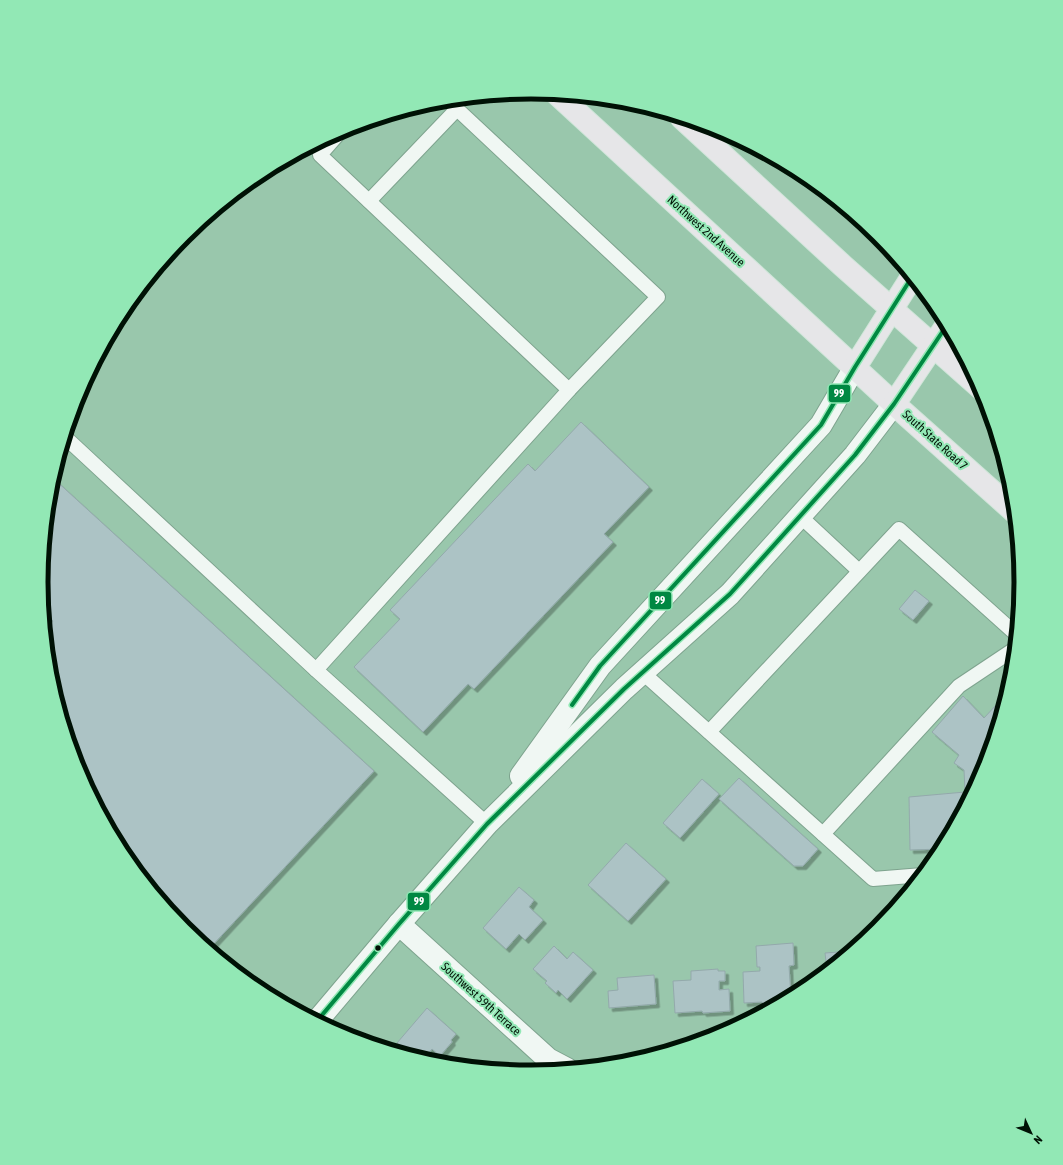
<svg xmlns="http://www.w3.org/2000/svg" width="1063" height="1165" viewBox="0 0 1063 1165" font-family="'Asap Condensed',sans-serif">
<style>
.building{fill:#acc3c5;stroke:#93a9ab;filter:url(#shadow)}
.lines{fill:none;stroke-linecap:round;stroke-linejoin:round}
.service-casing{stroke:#7ea38e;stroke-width:16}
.minor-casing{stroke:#7ea38e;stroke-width:24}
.tertiary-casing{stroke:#7ea38e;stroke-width:24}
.primary-casing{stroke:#d1e6da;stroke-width:24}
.service{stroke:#f0f7f3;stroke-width:14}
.minor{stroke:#f0f7f3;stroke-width:22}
.tertiary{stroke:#f0f7f3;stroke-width:22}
.primary{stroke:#e6e6e8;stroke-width:22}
.bus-1-casing{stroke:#92e8b5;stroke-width:7}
.bus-1{stroke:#008842;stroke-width:4}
.bus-dot{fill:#001105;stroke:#92e8b5;stroke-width:1.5}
.labels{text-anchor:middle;stroke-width:4;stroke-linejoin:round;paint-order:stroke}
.street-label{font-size:12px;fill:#001105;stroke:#92e8b5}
.rim{fill:none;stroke:#001105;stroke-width:5}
.line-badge{stroke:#92e8b5;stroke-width:1.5}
.badge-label{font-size:11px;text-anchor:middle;font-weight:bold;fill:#fff}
</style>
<defs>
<filter id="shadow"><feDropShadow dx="3.5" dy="3.5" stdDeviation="0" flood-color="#0004"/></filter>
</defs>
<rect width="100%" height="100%" fill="#99c7ac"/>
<g class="building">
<path d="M 581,422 L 649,487 L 604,534 L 613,542 L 474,689 L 468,684 L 423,732 L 354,667 L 400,619 L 390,610 L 528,464 L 535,471 Z"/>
<path d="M 53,478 L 374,771 L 209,949 L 185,929 L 124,855 L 78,770 L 50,678 L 46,630 L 53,621 L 44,613 L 41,582 L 50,487 Z"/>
<path d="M 915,590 L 929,601 L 913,620 L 899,609 Z"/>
<path d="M 1009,691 L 985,770 L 942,849 L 910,850 L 909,797 L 965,792 L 964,770 L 954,763 L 959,755 L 932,732 L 963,696 L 984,718 Z"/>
<path d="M 739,778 L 818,849 L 803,866 L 794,866 L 719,799 Z"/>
<path d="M 702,779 L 719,794 L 680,838 L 663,823 Z"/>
<path d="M 626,843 L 666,879 L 628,921 L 588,885 Z"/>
<path d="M 519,887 L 534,900 L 529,907 L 543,920 L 525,940 L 519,934 L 506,949 L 483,928 Z"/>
<path d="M 793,943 L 794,965 L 789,966 L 791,997 L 786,1000 L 779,1000 L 779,1003 L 763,1004 L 762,1002 L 744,1003 L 743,972 L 760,971 L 760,967 L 757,967 L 756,946 Z"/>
<path d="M 554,946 L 567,959 L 573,952 L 593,970 L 567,999 L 558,990 L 556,993 L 545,983 L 547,981 L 533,969 Z"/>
<path d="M 852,951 L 814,982 L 813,972 L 827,970 L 825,953 Z"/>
<path d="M 718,969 L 718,971 L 725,971 L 725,981 L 719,981 L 719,990 L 729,989 L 730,1011 L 703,1013 L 702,1011 L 675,1013 L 673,981 L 691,980 L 691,971 Z"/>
<path d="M 654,975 L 656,1004 L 609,1008 L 608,991 L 618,990 L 617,978 Z"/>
<path d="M 427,1008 L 456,1034 L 451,1040 L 452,1042 L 440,1056 L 432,1049 L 423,1060 L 412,1056 L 397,1043 Z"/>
</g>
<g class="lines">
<defs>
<g id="service">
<path d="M 369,201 L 457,109 L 658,297 L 569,390"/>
<path d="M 65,437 L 316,670 L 487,824"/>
<path d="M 800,516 L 859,571"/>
<path d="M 316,670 L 569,390 L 320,155 L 341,131"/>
<path d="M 643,673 L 873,879 L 923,875"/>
<path d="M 709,732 L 899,529 L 1017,635"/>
<path d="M 823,834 L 959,686 L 1016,648"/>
</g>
<path id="minor" d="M 399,924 L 548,1059 L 567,1069"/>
<g id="tertiary">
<path d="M 521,776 L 600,666 L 821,425 L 855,367"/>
<path d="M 317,1021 L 399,924 L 487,824 L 624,689 L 730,594 L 855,455 L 894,404"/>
</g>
<g id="primary">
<path d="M 557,94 L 894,404 L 1015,512"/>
<path d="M 682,118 L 843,266 L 982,389"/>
<path d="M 855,367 L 912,277"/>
<path d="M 894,404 L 947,325"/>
</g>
</defs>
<use href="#service" class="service-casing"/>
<use href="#minor" class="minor-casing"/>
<use href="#tertiary" class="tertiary-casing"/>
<use href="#primary" class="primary-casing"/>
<use href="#service" class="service"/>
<use href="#minor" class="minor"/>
<use href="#tertiary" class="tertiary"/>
<use href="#primary" class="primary"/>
<defs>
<g id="bus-1">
<path d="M 572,705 L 600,666 L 821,425 L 855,367 L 912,277"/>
<path d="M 317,1021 L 399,924 L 487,824 L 624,689 L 730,594 L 855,455 L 894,404 L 947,325"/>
</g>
</defs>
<use href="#bus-1" class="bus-1-casing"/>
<use href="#bus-1" class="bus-1"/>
</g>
<circle class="bus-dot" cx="378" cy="948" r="3.5"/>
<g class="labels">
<g class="street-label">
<text transform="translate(706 231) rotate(42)" y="4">Northwest 2nd Avenue</text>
<text transform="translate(935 440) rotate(42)" y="4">South State Road 7</text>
<text transform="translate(481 999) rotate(42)" y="4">Southwest 59th Terrace</text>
</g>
</g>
<path d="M0 0H1063V1165H0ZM48 582a483 483 0 1 1 966 0a483 483 0 1 1-966 0Z" fill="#92e8b5" fill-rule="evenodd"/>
<path class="rim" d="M48 582a483 483 0 1 1 966 0a483 483 0 1 1-966 0Z"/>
<g class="line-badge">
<rect x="828" y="384" width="23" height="19" rx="4" fill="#008842"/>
<rect x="649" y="591" width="23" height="19" rx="4" fill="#008842"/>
<rect x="407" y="892" width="23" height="19" rx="4" fill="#008842"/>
</g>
<g class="badge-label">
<text x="839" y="397">99</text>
<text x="660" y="604">99</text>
<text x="419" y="905">99</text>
</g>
<g transform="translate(1031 1133) rotate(134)" stroke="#92e8b5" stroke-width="3" paint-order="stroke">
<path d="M0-3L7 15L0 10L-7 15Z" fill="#001105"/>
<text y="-6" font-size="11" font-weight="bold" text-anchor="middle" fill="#001105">N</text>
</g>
</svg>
